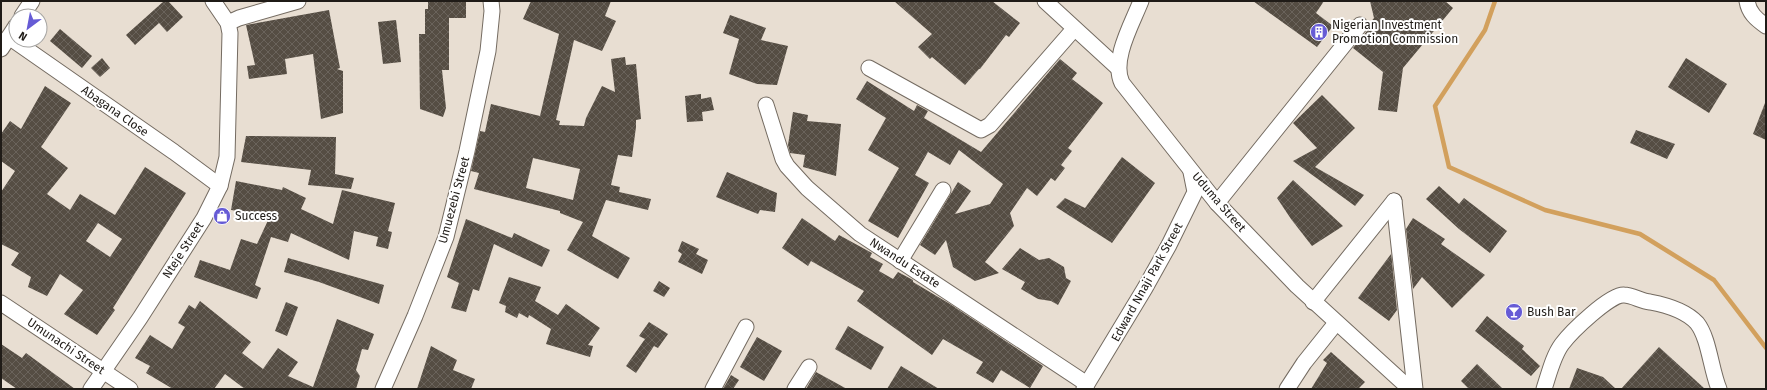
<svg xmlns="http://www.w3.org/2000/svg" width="1767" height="390" viewBox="0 0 1767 390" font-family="'Fira Sans',sans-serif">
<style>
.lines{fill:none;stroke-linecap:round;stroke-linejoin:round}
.stream{stroke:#d2a05d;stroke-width:4.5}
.building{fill:url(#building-cross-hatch);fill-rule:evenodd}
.minor-casing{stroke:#746b61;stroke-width:17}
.minor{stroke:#fff;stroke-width:15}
.labels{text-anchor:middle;stroke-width:4;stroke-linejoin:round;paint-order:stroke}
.poi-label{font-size:12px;fill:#1f1b17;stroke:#fff;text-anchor:start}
.street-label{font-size:12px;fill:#1f1b17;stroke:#fff}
</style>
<defs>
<pattern id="building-cross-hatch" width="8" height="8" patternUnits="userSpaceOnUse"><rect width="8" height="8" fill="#554d43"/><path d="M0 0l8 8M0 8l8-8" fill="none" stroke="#6a635b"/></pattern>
</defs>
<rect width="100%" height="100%" fill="#e8ded2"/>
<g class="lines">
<path class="stream" d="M 1495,1 L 1485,30 L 1435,106 L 1449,167 L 1545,210 L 1640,234 L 1714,280 L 1766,348"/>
</g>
<g class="building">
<path d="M 164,1 L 168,1 L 183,17 L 167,32 L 159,23 L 135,45 L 126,35 Z"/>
<path d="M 428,1 L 466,1 L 466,18 L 449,18 L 449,70 L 442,70 L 446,108 L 443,117 L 420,109 L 419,34 L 425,34 L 425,9 L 428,9 Z"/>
<path d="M 531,1 L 611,1 L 605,16 L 616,21 L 602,51 L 574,40 L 556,120 L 560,121 L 559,125 L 584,126 L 586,118 L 602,86 L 615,92 L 611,59 L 625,57 L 626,65 L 636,64 L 641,119 L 636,120 L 636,127 L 632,157 L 618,155 L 611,185 L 620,187 L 619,192 L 651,199 L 648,210 L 606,200 L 592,236 L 630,258 L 618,279 L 567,250 L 583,222 L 560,213 L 560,211 L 474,189 L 479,173 L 471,171 L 480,131 L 485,132 L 491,104 L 540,116 L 559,34 L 523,19 ZM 533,158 L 580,169 L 573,200 L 526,188 Z"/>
<path d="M 894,1 L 992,1 L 1020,23 L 1009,37 L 1006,35 L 980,69 L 979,69 L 965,85 L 932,57 L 930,59 L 918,47 L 932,34 Z"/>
<path d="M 1253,1 L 1324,1 L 1316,13 L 1333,26 L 1317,47 Z"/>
<path d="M 1370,1 L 1445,1 L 1453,8 L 1403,68 L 1397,112 L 1378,110 L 1383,72 L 1353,48 L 1367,31 L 1369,24 L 1374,18 Z"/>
<path d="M 329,10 L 340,68 L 337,69 L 343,71 L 343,113 L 321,119 L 313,54 L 285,59 L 287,74 L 249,79 L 247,66 L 255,65 L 246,25 Z"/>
<path d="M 730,15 L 766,28 L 761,40 L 788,46 L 777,85 L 757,84 L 729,74 L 739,39 L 723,33 Z"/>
<path d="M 396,20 L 401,62 L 383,64 L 378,22 Z"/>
<path d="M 60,29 L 92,56 L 82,68 L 50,41 Z"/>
<path d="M 102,58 L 110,68 L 100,77 L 91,68 Z"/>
<path d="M 1686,58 L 1727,84 L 1709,113 L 1668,87 Z"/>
<path d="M 1060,59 L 1077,73 L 1072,79 L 1103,103 L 1068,148 L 1072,151 L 1061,165 L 1065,168 L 1055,181 L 1051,178 L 1037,196 L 1027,188 L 1010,213 L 1014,226 L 985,262 L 999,273 L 975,281 L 953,267 L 946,240 L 935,255 L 920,245 L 958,182 L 971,191 L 955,214 L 990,204 L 1003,184 L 959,150 L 950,165 L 928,152 L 915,175 L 929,183 L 898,238 L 868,221 L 899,168 L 868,150 L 886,118 L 856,99 L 867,81 L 914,111 L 917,105 L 928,111 L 924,118 L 981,152 Z"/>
<path d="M 45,86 L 71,103 L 41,147 L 68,168 L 47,194 L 70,210 L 80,194 L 115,215 L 145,167 L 186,193 L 113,308 L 115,310 L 97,335 L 64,314 L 83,290 L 60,274 L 47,296 L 28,287 L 31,277 L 11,265 L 19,253 L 1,244 L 1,192 L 15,171 L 1,161 L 1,134 L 10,121 L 21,129 ZM 98,223 L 122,239 L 110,257 L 86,241 Z"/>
<path d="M 701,94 L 701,99 L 711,97 L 714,110 L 702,112 L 703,121 L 687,122 L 685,96 Z"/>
<path d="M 1322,95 L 1355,128 L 1315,167 L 1364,195 L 1355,206 L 1293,161 L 1317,148 L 1293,123 Z"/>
<path d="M 1765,103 L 1766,103 L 1766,140 L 1753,134 Z"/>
<path d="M 793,112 L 808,115 L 807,121 L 841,124 L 836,176 L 803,167 L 805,155 L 790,153 L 788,145 Z"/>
<path d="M 1636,130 L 1675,144 L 1667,159 L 1630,143 Z"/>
<path d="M 246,136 L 336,137 L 335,174 L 354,178 L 351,189 L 308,185 L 311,170 L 241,162 Z"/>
<path d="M 1122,157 L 1155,183 L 1112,243 L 1056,207 L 1065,198 L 1085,208 Z"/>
<path d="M 727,172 L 777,193 L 775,212 L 760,210 L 758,214 L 716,197 Z"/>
<path d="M 1293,180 L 1343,226 L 1312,246 L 1291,219 L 1277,198 Z"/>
<path d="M 236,181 L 282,190 L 283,187 L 306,198 L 301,209 L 333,224 L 342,190 L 395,203 L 388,231 L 392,232 L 388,249 L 376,246 L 378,237 L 354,231 L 349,260 L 291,233 L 288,242 L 271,237 L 255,285 L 261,288 L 257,299 L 194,277 L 200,260 L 230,270 L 241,239 L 257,244 L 270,216 L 231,210 Z"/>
<path d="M 1439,186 L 1459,204 L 1464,198 L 1507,231 L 1490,253 L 1459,229 L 1426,199 Z"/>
<path d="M 802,218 L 835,241 L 839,235 L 872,253 L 870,257 L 883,264 L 879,271 L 893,279 L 898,272 L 913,280 L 913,282 L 950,304 L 1043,366 L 1030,388 L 1001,370 L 993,383 L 976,373 L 983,362 L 943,339 L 932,355 L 857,301 L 864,291 L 811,261 L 808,266 L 782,248 Z"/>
<path d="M 1413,218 L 1445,239 L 1441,244 L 1485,275 L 1452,308 L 1422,277 L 1413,289 L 1406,229 Z"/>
<path d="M 466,219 L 512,238 L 514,233 L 550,250 L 542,267 L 494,244 L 479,291 L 473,289 L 466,312 L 451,308 L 459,283 L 447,277 Z"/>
<path d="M 682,241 L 699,249 L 696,254 L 708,260 L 702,274 L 678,262 L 682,254 L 678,251 Z"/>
<path d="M 1020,248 L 1039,260 L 1049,258 L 1064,267 L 1066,278 L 1071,281 L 1058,305 L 1051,301 L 1038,299 L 1021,289 L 1025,282 L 1002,269 Z"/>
<path d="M 1391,252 L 1397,310 L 1389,321 L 1358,298 L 1391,254 Z"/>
<path d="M 288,258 L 384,285 L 379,304 L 319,282 L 284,272 Z"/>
<path d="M 509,277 L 541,287 L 535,301 L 558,315 L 566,304 L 600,328 L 588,345 L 593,346 L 590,357 L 546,344 L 551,329 L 529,315 L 528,318 L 519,313 L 517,318 L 505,312 L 506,306 L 499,303 Z"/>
<path d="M 659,281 L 670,288 L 664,297 L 653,291 Z"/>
<path d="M 200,301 L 251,342 L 242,353 L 263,369 L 278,348 L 298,362 L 288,376 L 313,387 L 337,319 L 374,334 L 368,350 L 362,349 L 356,370 L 360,376 L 356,389 L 245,389 L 225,374 L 214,389 L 173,389 L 146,373 L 150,366 L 135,358 L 150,335 L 172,349 L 185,327 L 178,323 L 189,305 L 195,309 Z"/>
<path d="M 286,302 L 298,307 L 287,336 L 275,331 Z"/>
<path d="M 1487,316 L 1524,346 L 1522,349 L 1540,366 L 1531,376 L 1475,331 Z"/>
<path d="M 649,322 L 668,334 L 658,348 L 654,346 L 636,373 L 626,366 L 645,339 L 639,336 Z"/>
<path d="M 848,326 L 884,347 L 871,370 L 835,349 Z"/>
<path d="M 757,337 L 782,351 L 764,381 L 740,367 Z"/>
<path d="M 1,344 L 22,358 L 26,353 L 75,389 L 17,389 L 1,378 Z"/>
<path d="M 431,346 L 457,360 L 453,370 L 475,379 L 471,389 L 417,389 Z"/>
<path d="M 1659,347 L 1705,389 L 1621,389 Z"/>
<path d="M 1331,352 L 1365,382 L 1358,389 L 1311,389 L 1327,363 L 1323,360 Z"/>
<path d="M 1477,364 L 1503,389 L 1469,389 L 1461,381 Z"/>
<path d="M 901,366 L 939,389 L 887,389 Z"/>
<path d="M 1577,368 L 1603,377 L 1616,389 L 1569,389 Z"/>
<path d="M 816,372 L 847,389 L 806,389 Z"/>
<path d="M 731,375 L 739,380 L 733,389 L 723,389 Z"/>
</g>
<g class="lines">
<defs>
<g id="minor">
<path d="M 1045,1 L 1118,68"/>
<path d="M 1141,1 C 1132,24 1111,60 1122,83 L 1217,203 L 1297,286 L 1410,389"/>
<path d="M 1747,1 C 1749,13 1756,19 1766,26"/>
<path d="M 22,16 L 32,1"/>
<path d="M 228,23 L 239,18 L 298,1"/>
<path d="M 9,37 L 174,152 L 220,186"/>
<path d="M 1,49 L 16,26"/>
<path d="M 869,68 L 981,130 L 990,125 L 1074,29"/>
<path d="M 766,105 L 783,159 L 787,166 L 807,188 L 860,234 L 1087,384"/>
<path d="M 1394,201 L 1415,389"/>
<path d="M 1217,203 L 1360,25"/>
<path d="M 900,261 L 943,190"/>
<path d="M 1313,302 L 1394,201"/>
<path d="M 1,303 L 130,389"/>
<path d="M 91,389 L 140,318 L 204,218 L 220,186 L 227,157 L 230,33 L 228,23 L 213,1"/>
<path d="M 383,389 L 415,316 L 446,237 L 467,151 L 488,51 L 492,11 L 491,1"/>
<path d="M 713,389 L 746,327"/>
<path d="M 795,389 L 809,367"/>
<path d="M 1084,389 L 1145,288 L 1169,245 L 1195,192 L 1191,172"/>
<path d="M 1287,389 L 1304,363 L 1336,323"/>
<path d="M 1544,389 C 1549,374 1553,356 1562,344 C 1571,332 1610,294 1624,295 C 1632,295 1641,301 1650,302 C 1666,305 1685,310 1697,323 C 1709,338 1711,370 1719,389"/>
</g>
</defs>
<use href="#minor" class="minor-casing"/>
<use href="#minor" class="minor"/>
</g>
<defs>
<symbol id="building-disc" viewBox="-11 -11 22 22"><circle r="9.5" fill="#665bd5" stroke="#fff"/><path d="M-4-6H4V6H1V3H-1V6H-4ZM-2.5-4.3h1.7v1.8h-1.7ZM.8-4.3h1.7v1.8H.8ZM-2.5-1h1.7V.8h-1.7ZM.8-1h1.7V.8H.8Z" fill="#fff"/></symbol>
<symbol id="shop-disc" viewBox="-11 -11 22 22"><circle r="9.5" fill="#665bd5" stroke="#fff"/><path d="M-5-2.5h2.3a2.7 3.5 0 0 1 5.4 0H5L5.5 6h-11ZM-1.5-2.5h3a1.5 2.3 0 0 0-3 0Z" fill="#fff"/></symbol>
<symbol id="bar-disc" viewBox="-11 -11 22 22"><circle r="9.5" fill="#665bd5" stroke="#fff"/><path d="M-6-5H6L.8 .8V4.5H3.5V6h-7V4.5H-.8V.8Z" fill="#fff"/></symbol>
</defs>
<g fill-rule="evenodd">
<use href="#building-disc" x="1309" y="22" width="20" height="20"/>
<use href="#shop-disc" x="212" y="206" width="20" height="20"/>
<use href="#bar-disc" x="1504" y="302" width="20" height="20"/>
</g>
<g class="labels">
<g class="poi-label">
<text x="1332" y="29">Nigerian Investment<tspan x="1332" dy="14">Promotion Commission</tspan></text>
<text x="235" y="220">Success</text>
<text x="1527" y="316">Bush Bar</text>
</g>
<g class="street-label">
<text transform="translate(115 111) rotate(35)" y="4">Abagana Close</text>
<text transform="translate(454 200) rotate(-75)" y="4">Umuezebi Street</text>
<text transform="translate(1219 202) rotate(49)" y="4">Uduma Street</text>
<text transform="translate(183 250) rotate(-57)" y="4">Nteje Street</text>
<text transform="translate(905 263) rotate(33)" y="4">Nwandu Estate</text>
<text transform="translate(1147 282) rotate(-61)" y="4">Edward Nnaji Park Street</text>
<text transform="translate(66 346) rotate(34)" y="4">Umunachi Street</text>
</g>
</g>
<rect width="1767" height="390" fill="none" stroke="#1f1b17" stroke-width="4"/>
<g transform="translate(28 28) rotate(212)"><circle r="19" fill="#ffffff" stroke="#a5a4a2"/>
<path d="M0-3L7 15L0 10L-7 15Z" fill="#665bd5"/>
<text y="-6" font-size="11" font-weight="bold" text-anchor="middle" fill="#1f1b17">N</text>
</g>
</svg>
